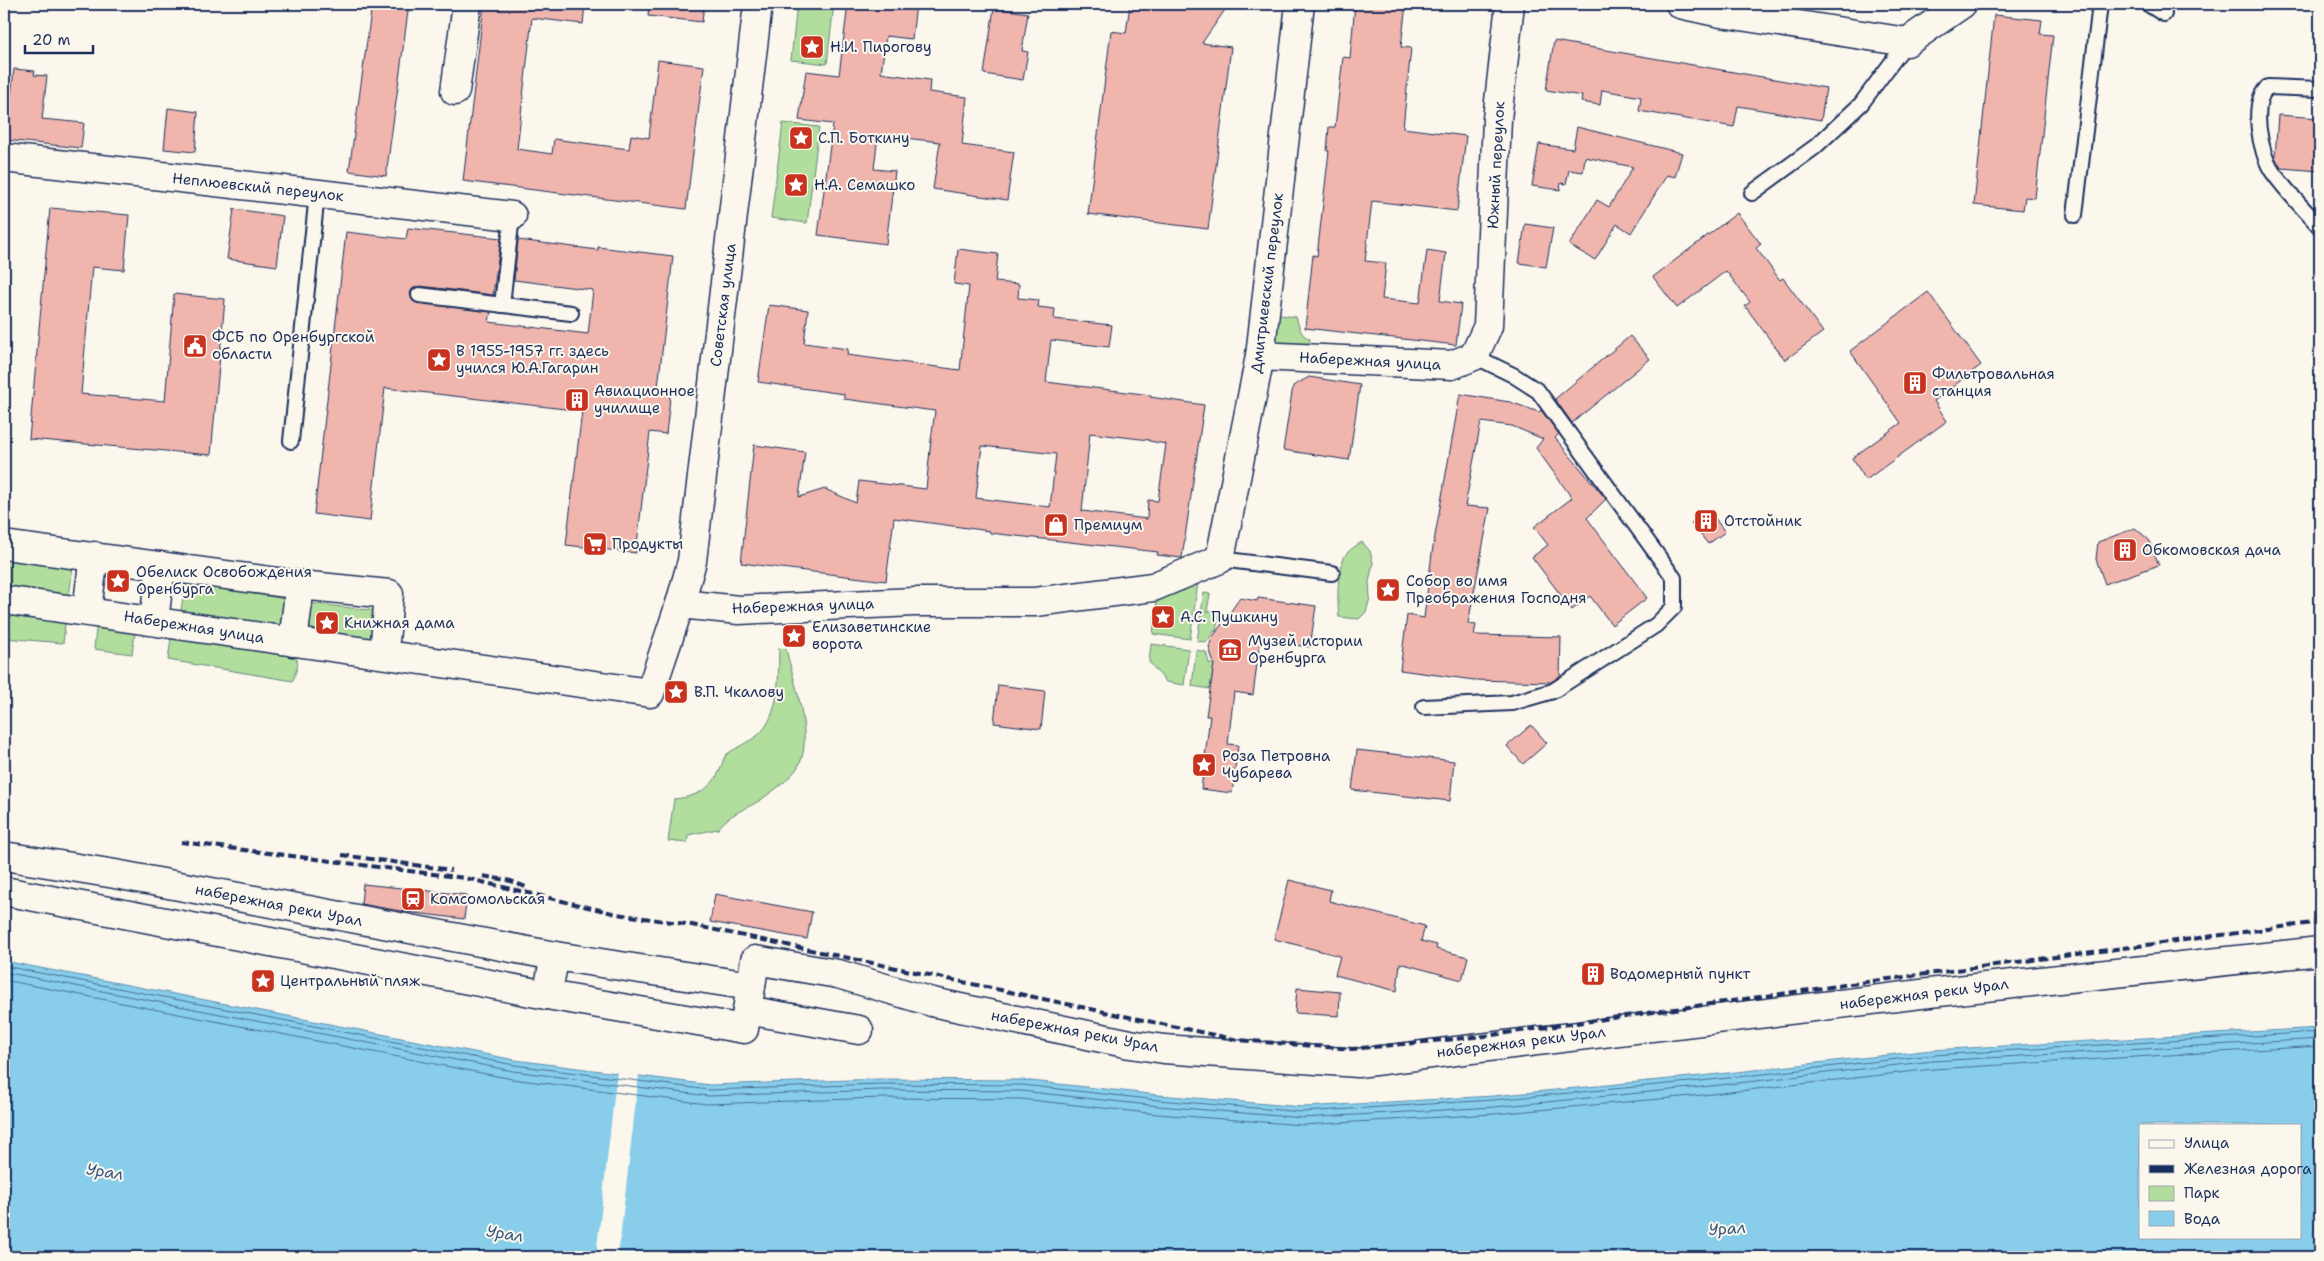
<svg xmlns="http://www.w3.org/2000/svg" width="2324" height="1261" viewBox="0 0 2324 1261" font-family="'Shantell Sans',sans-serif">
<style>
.green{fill:#b1de9d;stroke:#66867e}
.water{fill:#88ceea;stroke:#5c8eb2;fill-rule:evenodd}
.pier{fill:#fbf7ec}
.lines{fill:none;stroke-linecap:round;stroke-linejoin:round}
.shore{stroke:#476f96;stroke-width:1}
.building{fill:#f0b5ad;stroke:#1b2f5e;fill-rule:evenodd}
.lane-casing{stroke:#1b2f5e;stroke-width:18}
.street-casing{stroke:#1b2f5e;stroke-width:31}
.lane{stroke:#fbf7ec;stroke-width:14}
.street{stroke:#fbf7ec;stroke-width:28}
.rail{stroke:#1b2f5e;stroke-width:4;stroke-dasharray:8 4;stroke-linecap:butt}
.labels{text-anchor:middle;stroke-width:4;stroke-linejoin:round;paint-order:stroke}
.poi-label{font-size:15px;fill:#1b2f5e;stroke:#fbf7ec;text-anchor:start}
.street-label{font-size:15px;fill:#1b2f5e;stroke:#fbf7ec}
.water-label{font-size:16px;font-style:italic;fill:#365781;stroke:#fbf7ec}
</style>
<rect width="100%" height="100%" fill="#fbf7ec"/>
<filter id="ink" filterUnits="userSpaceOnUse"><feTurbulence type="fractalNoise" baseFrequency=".02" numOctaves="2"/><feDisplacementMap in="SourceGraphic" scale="10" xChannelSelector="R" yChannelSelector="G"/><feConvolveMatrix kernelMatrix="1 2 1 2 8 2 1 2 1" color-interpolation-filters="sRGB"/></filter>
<g filter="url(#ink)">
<g class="green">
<path d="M 797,4 L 834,4 L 827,64 L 791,60 Z"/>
<path d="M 783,123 L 819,127 L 807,223 L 771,218 Z"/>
<path d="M 1264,313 L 1296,317 C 1299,325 1300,336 1310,339 L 1307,356 L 1270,352 Z"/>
<path d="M 1362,542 L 1370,551 L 1373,563 L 1369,582 L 1370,598 L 1366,612 L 1359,619 L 1339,617 C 1337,601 1337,567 1346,554 C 1350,549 1356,546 1362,542 Z"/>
<path d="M 4,558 L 73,566 L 69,597 L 4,590 Z"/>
<path d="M 1198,582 L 1190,639 L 1153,634 L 1158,593 Z"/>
<path d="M 185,583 L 292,600 L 288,628 L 181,611 Z"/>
<path d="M 1204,593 L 1210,594 L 1207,611 L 1219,612 L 1216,632 L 1214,631 L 1207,642 L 1197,641 Z"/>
<path d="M 308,603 L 378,611 L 375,639 L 305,631 Z"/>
<path d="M 4,609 L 66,615 L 63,643 L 4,638 Z"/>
<path d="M 97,620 L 136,625 L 132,654 L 94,649 Z"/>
<path d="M 172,631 L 292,651 C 302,664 296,668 293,681 L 168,660 Z"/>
<path d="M 1151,644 L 1189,649 L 1184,685 L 1166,682 L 1149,662 Z"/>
<path d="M 779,648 L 786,649 C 793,679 814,736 799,765 C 792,778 773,791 762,799 C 747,809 728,814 718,829 L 688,835 L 687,843 L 668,841 L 674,799 C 695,797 711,790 720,770 C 722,766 723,759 725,756 C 729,751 751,741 758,735 C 781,715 778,676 779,648 Z"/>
<path d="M 1196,650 L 1206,652 L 1209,663 L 1214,664 L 1210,689 L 1192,686 Z"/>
</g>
<path class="water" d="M 4,961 L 515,1060 L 710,1085 L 881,1079 L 1022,1080 L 1159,1095 L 1303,1107 L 1493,1096 L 1701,1076 L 1932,1050 L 2320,1028 L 2320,1257 L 4,1257 ZM 2140,1125 L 2300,1125 L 2300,1237 L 2140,1237 Z"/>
<path class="pier" d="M 617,1071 L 639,1074 L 618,1257 L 596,1257 Z"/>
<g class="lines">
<g class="shore">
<path d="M 4,966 L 514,1065 L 709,1090 L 881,1084 L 1022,1085 L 1158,1100 L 1303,1112 L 1493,1100 L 1701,1081 L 1933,1055 L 2320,1032"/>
<path d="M 4,972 L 513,1071 L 708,1096 L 881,1090 L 1021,1091 L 1158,1106 L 1303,1118 L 1494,1107 L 1702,1087 L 1933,1061 L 2320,1039"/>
<path d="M 4,980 L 512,1079 L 707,1104 L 881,1098 L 1021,1099 L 1157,1114 L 1303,1125 L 1494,1114 L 1703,1095 L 1934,1069 L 2320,1046"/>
</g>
</g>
<g class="building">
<path d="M 372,4 L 409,4 L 386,176 L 349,171 Z"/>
<path d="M 484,4 L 585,4 L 583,24 L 532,18 L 517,149 L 552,154 L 554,139 L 629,149 L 631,135 L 649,138 L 658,60 L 704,66 L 686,209 L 463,181 Z"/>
<path d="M 649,4 L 704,4 L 702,22 L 648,16 Z"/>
<path d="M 848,4 L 916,4 L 912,39 L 886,36 L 881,73 L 930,80 L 929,92 L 967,97 L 962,145 L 1014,152 L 1007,200 L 933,189 L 940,142 L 878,135 L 874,169 L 895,171 L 886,244 L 818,235 L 833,124 L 799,120 L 806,71 L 839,75 Z"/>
<path d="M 1130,4 L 1229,4 L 1202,43 L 1231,47 L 1208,229 L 1088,214 L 1111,31 L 1126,33 Z"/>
<path d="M 1355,4 L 1406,4 L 1401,47 L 1411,48 L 1403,128 L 1466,136 L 1457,211 L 1372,201 L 1365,261 L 1386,263 L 1382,299 L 1420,303 L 1427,250 L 1446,253 L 1440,301 L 1461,304 L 1456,345 L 1305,328 L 1313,255 L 1317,256 L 1329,151 L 1327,151 L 1329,127 L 1335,127 L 1343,57 L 1350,58 Z"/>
<path d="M 994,8 L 1028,13 L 1022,51 L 1028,52 L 1023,80 L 984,74 Z"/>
<path d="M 1994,15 L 2042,20 L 2040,34 L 2053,35 L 2035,198 L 2025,197 L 2023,210 L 1974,205 Z"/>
<path d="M 1554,41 L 1826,88 L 1821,120 L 1738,106 L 1734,127 L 1639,111 L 1641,97 L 1602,90 L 1600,105 L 1581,102 L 1582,96 L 1546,90 Z"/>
<path d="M 14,69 L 35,71 L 34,75 L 47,76 L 42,119 L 84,123 L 81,148 L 6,140 Z"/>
<path d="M 168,108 L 198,112 L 195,152 L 164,149 Z"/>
<path d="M 2278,115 L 2320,118 L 2320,171 L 2281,168 L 2275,157 Z"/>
<path d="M 1577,127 L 1682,153 L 1675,177 L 1667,175 L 1631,233 L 1617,224 L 1595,260 L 1569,245 L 1597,200 L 1609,207 L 1633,167 L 1585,157 L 1583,172 L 1569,170 L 1566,184 L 1561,183 L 1560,190 L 1532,186 L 1539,144 L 1573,149 Z"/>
<path d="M 50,208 L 129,215 L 124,270 L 92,267 L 81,394 L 165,401 L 174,294 L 225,299 L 211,455 L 29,439 Z"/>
<path d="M 234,209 L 283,216 L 277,266 L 227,259 Z"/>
<path d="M 1737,213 L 1761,244 L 1756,248 L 1780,280 L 1783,278 L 1823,332 L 1785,360 L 1745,306 L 1750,302 L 1726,271 L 1677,308 L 1653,277 Z"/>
<path d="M 1525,224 L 1553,228 L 1546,267 L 1519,263 Z"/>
<path d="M 408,228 L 501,238 L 493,295 L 420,286 L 412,289 L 410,294 L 414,302 L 491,312 L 489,322 L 588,334 L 593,290 L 514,280 L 518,240 L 598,250 L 598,247 L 673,256 L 658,387 L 671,389 L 666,434 L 650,432 L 636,553 L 566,545 L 582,411 L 385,388 L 370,521 L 314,514 L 346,232 L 406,239 Z"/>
<path d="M 958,249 L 998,254 L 995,282 L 1019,284 L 1018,298 L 1039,300 L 1038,307 L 1055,309 L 1054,319 L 1112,325 L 1109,347 L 1051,340 L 1046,382 L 1151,395 L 1150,397 L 1204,405 L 1182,558 L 1157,555 L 1158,552 L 990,533 L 990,531 L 894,518 L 886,581 L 741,563 L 754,445 L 805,452 L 799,497 L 825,489 L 856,503 L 859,481 L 926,489 L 931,440 L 935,411 L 844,399 L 844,394 L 758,382 L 769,305 L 808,310 L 804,343 L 848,349 L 847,355 L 960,370 L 969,286 L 954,284 ZM 1090,433 L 1149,440 L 1149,441 L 1166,444 L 1158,501 L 1148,500 L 1147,519 L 1082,511 ZM 982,446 L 1056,454 L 1050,507 L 976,498 Z"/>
<path d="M 1928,292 L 1981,365 L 1934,401 L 1947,421 L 1866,480 L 1852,458 L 1901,423 L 1850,351 Z"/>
<path d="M 1630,336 L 1650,359 L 1572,423 L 1555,399 Z"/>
<path d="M 1309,377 L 1360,385 L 1349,460 L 1283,450 L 1293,386 Z"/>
<path d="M 1460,394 L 1510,402 L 1539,412 L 1541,410 L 1559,434 L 1555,438 L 1606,499 L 1587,518 L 1647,598 L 1612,625 L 1590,596 L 1572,610 L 1532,557 L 1548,545 L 1534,527 L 1572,498 L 1536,448 L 1543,439 L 1512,426 L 1481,422 L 1465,506 L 1490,508 L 1468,624 L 1476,625 L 1474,635 L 1561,637 L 1560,676 L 1551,682 L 1474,680 L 1400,670 L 1407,615 L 1424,618 L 1432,553 Z"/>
<path d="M 1709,510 L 1725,532 L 1708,544 L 1691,523 Z"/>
<path d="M 2135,528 L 2149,540 L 2159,565 L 2105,584 L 2096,559 L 2098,542 Z"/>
<path d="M 1240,598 L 1257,601 L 1258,598 L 1316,606 L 1310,647 L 1260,641 L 1253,695 L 1234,692 L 1228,744 L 1238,745 L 1232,793 L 1201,789 L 1210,716 L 1206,716 L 1214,664 L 1209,647 L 1212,638 Z"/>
<path d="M 998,685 L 1045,691 L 1041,729 L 994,723 Z"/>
<path d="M 1531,725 L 1547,743 L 1523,764 L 1507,746 Z"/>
<path d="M 1357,750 L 1454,761 L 1450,801 L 1352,790 Z"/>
<path d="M 1289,880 L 1331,890 L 1329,901 L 1425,926 L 1421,941 L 1437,945 L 1436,949 L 1468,957 L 1462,980 L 1400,963 L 1397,991 L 1335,975 L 1340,956 L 1274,939 Z"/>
<path d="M 363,884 L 467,895 L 464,919 L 406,912 L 361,904 Z"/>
<path d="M 715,894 L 812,912 L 807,939 L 710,922 Z"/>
<path d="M 1297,988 L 1340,992 L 1339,1016 L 1295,1013 Z"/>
</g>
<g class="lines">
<defs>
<g id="lane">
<path d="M 2148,4 L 2164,14"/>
<path d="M 2320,89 L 2268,87 C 2250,102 2260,153 2272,171 C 2286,191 2304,209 2320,227"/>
<path d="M 1752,193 L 1815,147 L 1861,104 L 1907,42"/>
<path d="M 2075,215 L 2100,4"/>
<path d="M 419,295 L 571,313"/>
<path d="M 502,305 L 512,216"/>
<path d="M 291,441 L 317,194"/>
<path d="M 1220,559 L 1332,573"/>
<path d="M 1424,707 L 1512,703 L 1553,691 L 1656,625 L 1674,607 L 1674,578 L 1538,391 L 1513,375 L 1474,356"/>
</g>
<g id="street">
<path d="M 1680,4 L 1721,13 L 1907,42 L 1962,4"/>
<path d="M 455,91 L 467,4"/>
<path d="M 4,158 L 512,216"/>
<path d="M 1260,356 L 1452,365 L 1474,356 L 1488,326 L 1497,119 L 1510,4"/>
<path d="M 4,545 L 300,585 L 389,594 L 384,654"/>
<path d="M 4,600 L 650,693 L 680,604 L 739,610 L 914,602 L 1035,602 L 1153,587 L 1220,559 L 1260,356 L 1300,4"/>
<path d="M 680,604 L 692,561 L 758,4"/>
<path d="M 87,610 L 94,556"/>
<path d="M 154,620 L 161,566"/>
<path d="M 293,642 L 300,585"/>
<path d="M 4,856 L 115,874 L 555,956 L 547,995"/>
<path d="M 4,891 L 547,995 L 744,1029 L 751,986 L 555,956"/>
<path d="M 751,986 L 755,960 L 838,974 L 932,1002 L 1130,1044 L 1164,1049 L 1358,1063 L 1929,993 L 2320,951"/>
<path d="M 747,1010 L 859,1030"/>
</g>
</defs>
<use href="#lane" class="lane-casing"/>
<use href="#street" class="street-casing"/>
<use href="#lane" class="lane"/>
<use href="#street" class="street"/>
<g class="rail">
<path d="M 181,842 L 465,878 L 617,914 L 692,925 L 1238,1040 L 1352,1049 L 1485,1036 L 1851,984 L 2320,922"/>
<path d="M 342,855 L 451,870"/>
<path d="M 483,876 L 511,881 L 528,888"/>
</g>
</g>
</g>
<defs>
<symbol id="sight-square" viewBox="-11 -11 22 22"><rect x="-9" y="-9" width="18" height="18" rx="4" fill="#c8321e" stroke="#fbf7ec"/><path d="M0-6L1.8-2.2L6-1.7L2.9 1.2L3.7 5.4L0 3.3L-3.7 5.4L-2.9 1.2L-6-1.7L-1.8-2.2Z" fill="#fff"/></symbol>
<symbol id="civic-square" viewBox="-11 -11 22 22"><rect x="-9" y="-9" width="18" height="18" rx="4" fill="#c8321e" stroke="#fbf7ec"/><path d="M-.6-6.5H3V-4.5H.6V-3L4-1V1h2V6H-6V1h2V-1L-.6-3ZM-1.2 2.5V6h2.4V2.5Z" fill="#fff"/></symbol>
<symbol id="building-square" viewBox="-11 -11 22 22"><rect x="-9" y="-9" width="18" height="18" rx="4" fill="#c8321e" stroke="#fbf7ec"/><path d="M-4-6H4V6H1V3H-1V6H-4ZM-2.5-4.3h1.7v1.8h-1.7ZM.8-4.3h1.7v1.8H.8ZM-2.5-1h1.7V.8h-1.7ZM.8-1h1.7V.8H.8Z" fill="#fff"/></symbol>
<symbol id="shop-square" viewBox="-11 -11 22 22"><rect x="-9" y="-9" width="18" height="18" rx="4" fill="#c8321e" stroke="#fbf7ec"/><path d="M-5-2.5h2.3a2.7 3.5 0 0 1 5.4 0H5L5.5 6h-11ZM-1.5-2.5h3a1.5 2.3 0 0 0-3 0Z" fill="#fff"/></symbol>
<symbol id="supermarket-square" viewBox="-11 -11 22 22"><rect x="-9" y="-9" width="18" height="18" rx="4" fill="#c8321e" stroke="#fbf7ec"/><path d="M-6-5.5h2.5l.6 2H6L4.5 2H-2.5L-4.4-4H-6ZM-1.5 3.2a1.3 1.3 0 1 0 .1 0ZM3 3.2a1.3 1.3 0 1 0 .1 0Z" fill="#fff"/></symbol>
<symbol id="museum-square" viewBox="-11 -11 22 22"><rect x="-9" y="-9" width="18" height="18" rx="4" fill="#c8321e" stroke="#fbf7ec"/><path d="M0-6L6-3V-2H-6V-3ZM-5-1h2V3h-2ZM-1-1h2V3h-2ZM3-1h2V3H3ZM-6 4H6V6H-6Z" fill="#fff"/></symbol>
<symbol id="station-square" viewBox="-11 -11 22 22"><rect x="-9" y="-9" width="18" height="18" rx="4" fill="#c8321e" stroke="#fbf7ec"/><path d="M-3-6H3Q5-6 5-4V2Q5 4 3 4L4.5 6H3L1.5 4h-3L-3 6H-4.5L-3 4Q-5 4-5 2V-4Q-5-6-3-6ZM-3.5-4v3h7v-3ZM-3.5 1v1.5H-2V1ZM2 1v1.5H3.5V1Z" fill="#fff"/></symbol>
</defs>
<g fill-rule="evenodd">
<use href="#sight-square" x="798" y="33" width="28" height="28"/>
<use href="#sight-square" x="787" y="124" width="28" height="28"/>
<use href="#sight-square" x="782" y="171" width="28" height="28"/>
<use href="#civic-square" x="181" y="332" width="28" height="28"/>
<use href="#sight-square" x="425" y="346" width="28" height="28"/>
<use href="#building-square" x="1901" y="369" width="28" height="28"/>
<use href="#building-square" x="563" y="386" width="28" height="28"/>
<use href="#building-square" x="1692" y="507" width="28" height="28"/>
<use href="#shop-square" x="1042" y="511" width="28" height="28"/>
<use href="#supermarket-square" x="581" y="530" width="28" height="28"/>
<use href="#building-square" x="2111" y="536" width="28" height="28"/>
<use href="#sight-square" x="104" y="567" width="28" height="28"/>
<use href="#sight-square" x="1374" y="576" width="28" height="28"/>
<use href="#sight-square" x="1149" y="603" width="28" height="28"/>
<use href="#sight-square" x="313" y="609" width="28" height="28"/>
<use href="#sight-square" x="780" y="622" width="28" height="28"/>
<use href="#museum-square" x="1216" y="636" width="28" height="28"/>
<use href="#sight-square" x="662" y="678" width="28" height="28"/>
<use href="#sight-square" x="1190" y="751" width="28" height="28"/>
<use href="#station-square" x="399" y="885" width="28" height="28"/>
<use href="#building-square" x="1579" y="960" width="28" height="28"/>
<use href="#sight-square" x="249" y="967" width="28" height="28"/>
</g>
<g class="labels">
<g class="poi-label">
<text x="830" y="52">Н.И. Пирогову</text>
<text x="818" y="143">С.П. Боткину</text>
<text x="814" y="190">Н.А. Семашко</text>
<text x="212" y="342">ФСБ по Оренбургской<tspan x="212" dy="17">области</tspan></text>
<text x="456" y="356">В 1955-1957 гг. здесь<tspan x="456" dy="17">учился Ю.А.Гагарин</tspan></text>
<text x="1932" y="379">Фильтровальная<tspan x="1932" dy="17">станция</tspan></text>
<text x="594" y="396">Авиационное<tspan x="594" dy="17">училище</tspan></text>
<text x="1724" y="526">Отстойник</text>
<text x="1074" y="530">Премиум</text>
<text x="612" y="549">Продукты</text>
<text x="2142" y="555">Обкомовская дача</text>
<text x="136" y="577">Обелиск Освобождения<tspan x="136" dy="17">Оренбурга</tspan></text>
<text x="1406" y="586">Собор во имя<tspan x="1406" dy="17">Преображения Господня</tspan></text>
<text x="1180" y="622">А.С. Пушкину</text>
<text x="344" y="628">Книжная дама</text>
<text x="812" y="632">Елизаветинские<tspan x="812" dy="17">ворота</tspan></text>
<text x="1248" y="646">Музей истории<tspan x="1248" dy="17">Оренбурга</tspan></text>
<text x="694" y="697">В.П. Чкалову</text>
<text x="1222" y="761">Роза Петровна<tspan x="1222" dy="17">Чубарева</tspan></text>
<text x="430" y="904">Комсомольская</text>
<text x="1610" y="979">Водомерный пункт</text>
<text x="280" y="986">Центральный пляж</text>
</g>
<g class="street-label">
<text transform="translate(1496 165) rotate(-87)" y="5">Южный переулок</text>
<text transform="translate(258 187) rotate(6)" y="5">Неплюевский переулок</text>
<text transform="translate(1267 283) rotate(-83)" y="5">Дмитриевский переулок</text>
<text transform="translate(723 305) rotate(-83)" y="5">Советская улица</text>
<text transform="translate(1370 361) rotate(3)" y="5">Набережная улица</text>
<text transform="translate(803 606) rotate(-2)" y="5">Набережная улица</text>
<text transform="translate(194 627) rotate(9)" y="5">Набережная улица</text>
<text transform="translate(279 905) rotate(11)" y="5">набережная реки Урал</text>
<text transform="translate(1924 994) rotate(-7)" y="5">набережная реки Урал</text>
<text transform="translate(1075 1031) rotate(11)" y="5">набережная реки Урал</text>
<text transform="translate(1521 1042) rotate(-7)" y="5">набережная реки Урал</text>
</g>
<g class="water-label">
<text transform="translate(105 1171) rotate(9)" y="6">Урал</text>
<text transform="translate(1727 1228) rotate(-4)" y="6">Урал</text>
<text transform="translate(505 1233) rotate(9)" y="6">Урал</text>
</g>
</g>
<rect width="2324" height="1261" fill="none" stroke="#fbf7ec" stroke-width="20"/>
<rect x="10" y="10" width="2304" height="1241" fill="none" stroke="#1b2f5e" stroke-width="2" filter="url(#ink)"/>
<rect x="2139" y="1124" width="162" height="115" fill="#fbf7ec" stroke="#a1a7b3"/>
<rect x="2149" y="1140" width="25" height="8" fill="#fbf7ec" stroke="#a1a7b3"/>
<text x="2184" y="1148" font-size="15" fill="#1b2f5e">Улица</text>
<rect x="2149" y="1165" width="25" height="8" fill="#1b2f5e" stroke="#a1a7b3"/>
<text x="2184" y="1174" font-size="15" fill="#1b2f5e">Железная дорога</text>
<rect x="2149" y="1186" width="25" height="15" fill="#b1de9d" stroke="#a1a7b3"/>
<text x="2184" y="1198" font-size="15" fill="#1b2f5e">Парк</text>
<rect x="2149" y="1211" width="25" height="15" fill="#88ceea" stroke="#a1a7b3"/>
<text x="2184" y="1224" font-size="15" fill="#1b2f5e">Вода</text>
<path d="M25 45v8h68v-8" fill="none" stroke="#1b2f5e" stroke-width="2.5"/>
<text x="32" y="45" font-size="15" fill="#1b2f5e" stroke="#fbf7ec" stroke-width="4" paint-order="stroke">20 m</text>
</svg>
